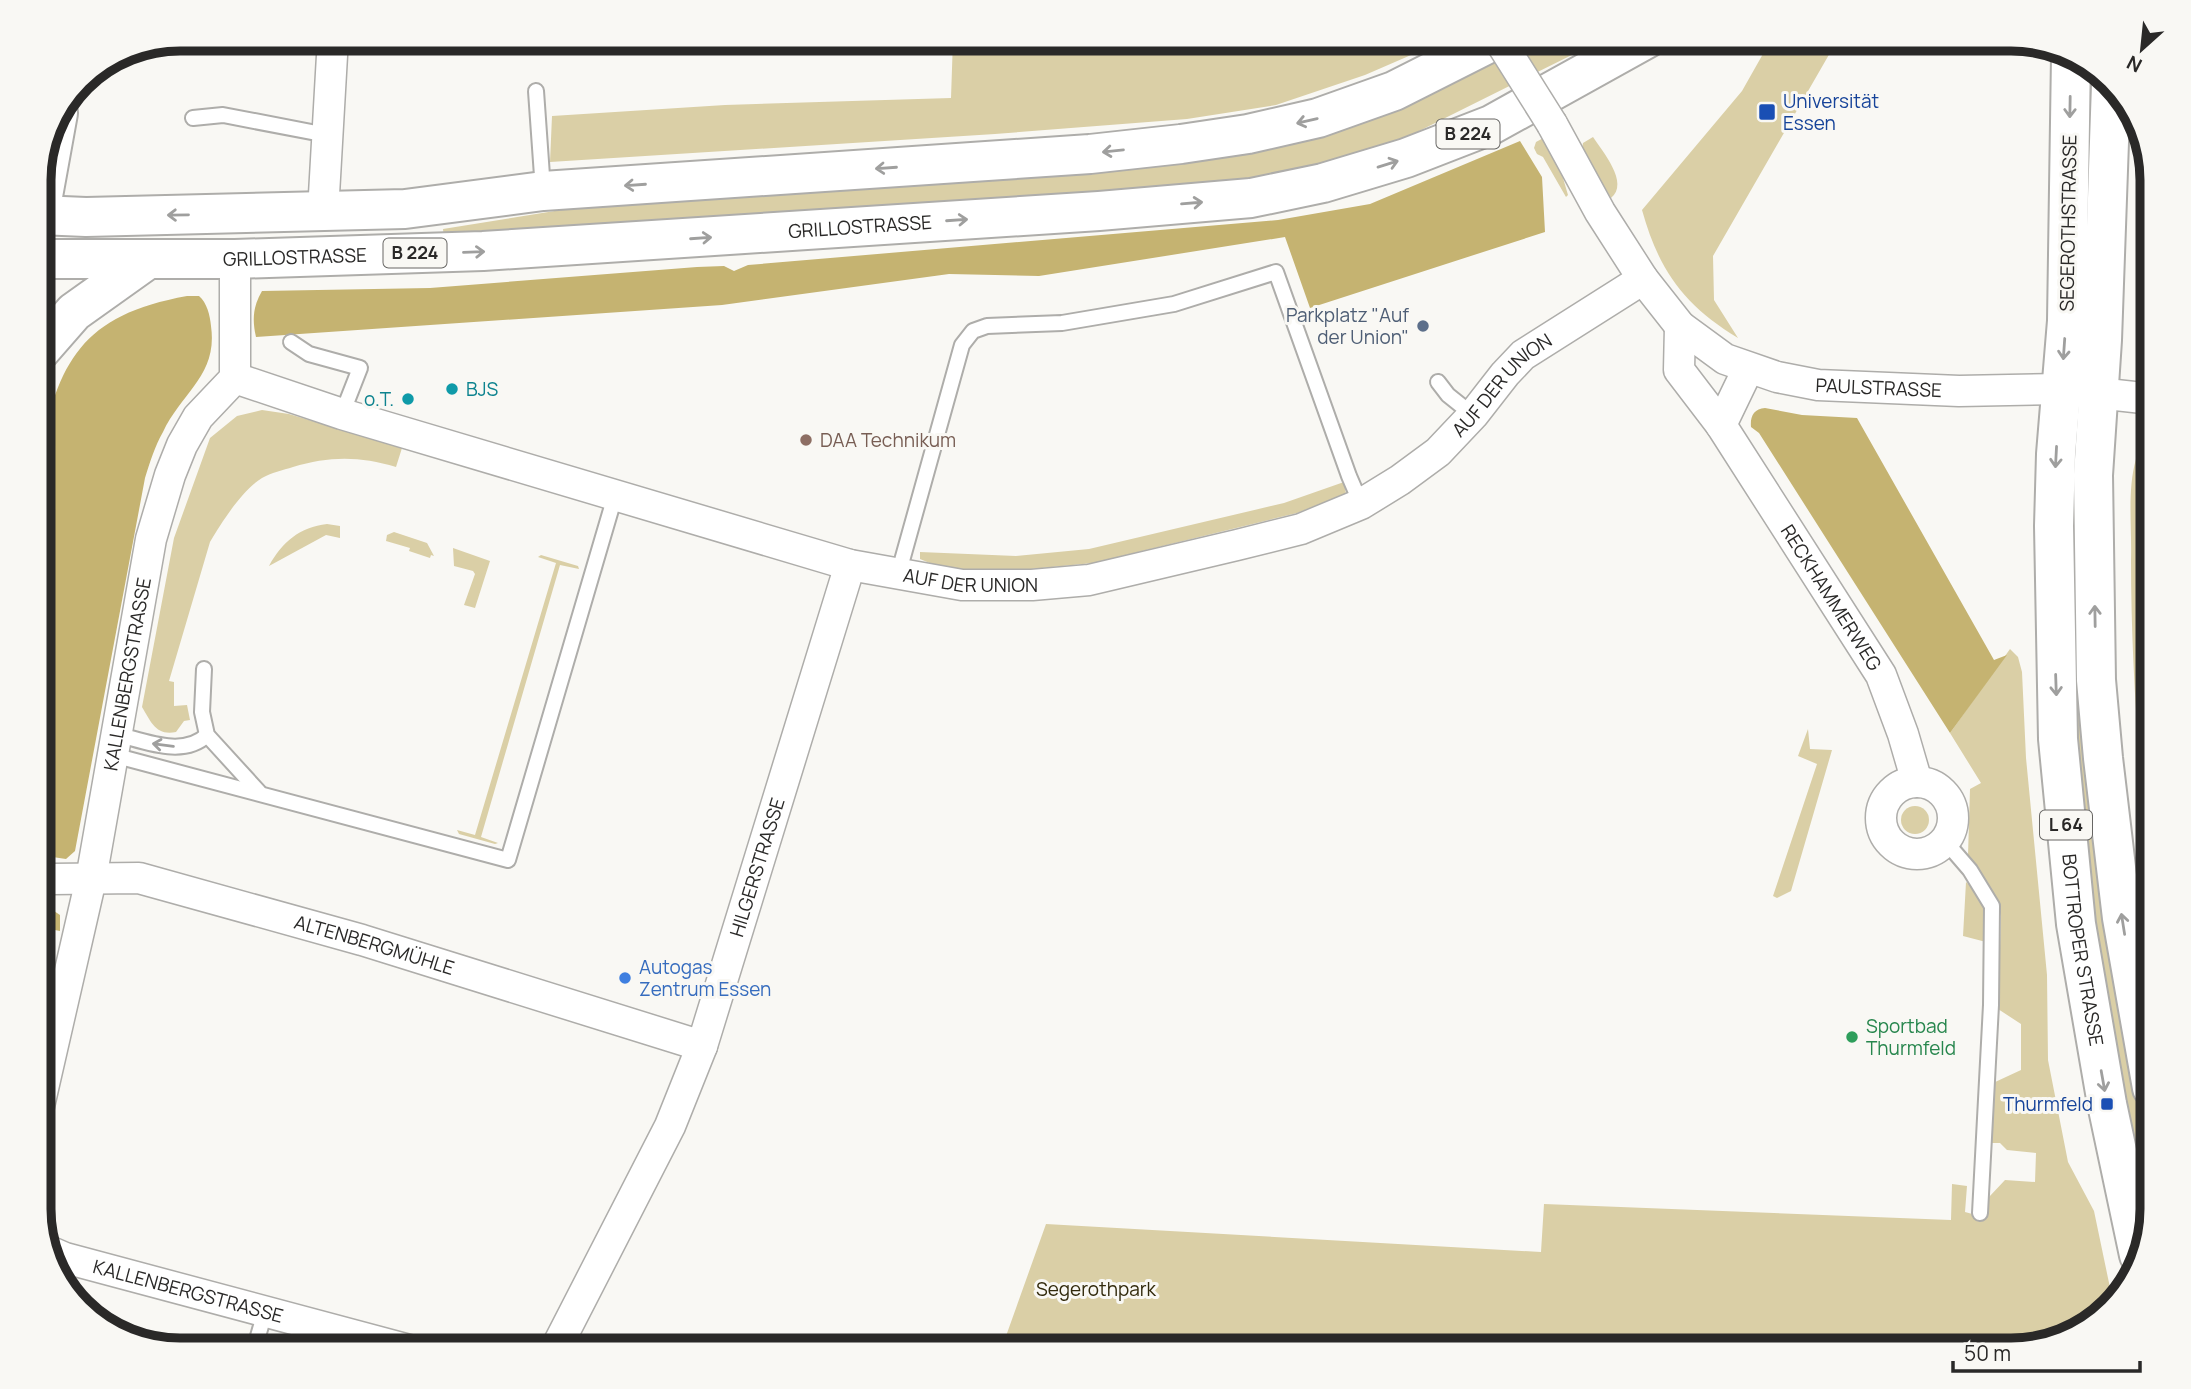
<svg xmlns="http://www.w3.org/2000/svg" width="2191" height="1389" viewBox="0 0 2191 1389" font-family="Manrope,sans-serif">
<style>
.green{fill:#dacfa6}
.forest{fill:#c5b371}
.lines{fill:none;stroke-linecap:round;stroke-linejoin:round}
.service-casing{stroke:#aeadaa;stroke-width:18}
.minor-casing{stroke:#aeadaa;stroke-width:33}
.primary-casing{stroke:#aeadaa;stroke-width:42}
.service{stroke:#fff;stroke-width:14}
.minor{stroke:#fff;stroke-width:30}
.primary{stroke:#fff;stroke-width:38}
.minor-bridge-casing{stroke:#aeadaa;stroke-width:33;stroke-linecap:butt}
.minor-bridge{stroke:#fff;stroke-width:30}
.oneway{stroke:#9f9f9e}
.transit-dot{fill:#1a4fb4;stroke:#f9f8f4;stroke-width:2.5}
.service-dot{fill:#5c6f8a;stroke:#f9f8f4;stroke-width:2.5}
.culture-dot{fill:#0f9aa8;stroke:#f9f8f4;stroke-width:2.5}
.education-dot{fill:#8d6e63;stroke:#f9f8f4;stroke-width:2.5}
.shop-dot{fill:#3f7fe0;stroke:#f9f8f4;stroke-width:2.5}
.leisure-dot{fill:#2e9e5b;stroke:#f9f8f4;stroke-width:2.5}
.labels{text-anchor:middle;stroke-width:6;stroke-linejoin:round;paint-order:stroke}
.shield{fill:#f9f8f4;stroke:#686765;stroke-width:2}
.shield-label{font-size:18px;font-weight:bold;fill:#2a2928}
.transit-label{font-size:19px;fill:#164399;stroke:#f9f8f4;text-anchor:start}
.street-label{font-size:19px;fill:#2a2928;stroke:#f9f8f4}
.service-label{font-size:19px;fill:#4e5e75;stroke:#f9f8f4;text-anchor:end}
.culture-label{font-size:19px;fill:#0d838f;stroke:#f9f8f4;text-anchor:start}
.education-label{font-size:19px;fill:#785e54;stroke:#f9f8f4;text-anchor:start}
.shop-label{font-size:19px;fill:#366cbe;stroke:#f9f8f4;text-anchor:start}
.leisure-label{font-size:19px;fill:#27864d;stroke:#f9f8f4;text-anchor:start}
.park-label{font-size:19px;fill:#322a0c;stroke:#f9f8f4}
.rim{fill:none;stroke:#2a2928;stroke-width:9}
</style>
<rect width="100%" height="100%" fill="#f9f8f4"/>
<g class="green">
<path d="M 1772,38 L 1838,39 L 1713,256 L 1714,300 L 1738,338 C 1684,305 1659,271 1642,210 L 1742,91 Z"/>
<path d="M 953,39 L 953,38 L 1448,39 L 1365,75 L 1276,105 L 1187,119 L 995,134 L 550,162 L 552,116 L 725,105 L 951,98 Z"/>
<path d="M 1529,39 L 1604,39 L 1399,141 L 1299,172 L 1209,189 L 444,239 L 443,229 L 629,199 L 1383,112 Z"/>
<path d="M 1547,136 L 1558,161 L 1568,195 L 1566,197 L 1543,157 L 1537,154 L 1534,148 L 1536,142 Z"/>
<path d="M 1593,137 C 1602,151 1630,183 1611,198 L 1582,149 L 1583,143 Z"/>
<path d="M 262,410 L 289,414 L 402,448 L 396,467 C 360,456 329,456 293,467 C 283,470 271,473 262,478 C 242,490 222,522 210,542 L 169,681 L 174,682 L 174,706 L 187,705 L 190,720 L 184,721 L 176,732 C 156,736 151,722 142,707 L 174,538 L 210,438 L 237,416 Z"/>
<path d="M 2152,432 L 2152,889 C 2140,780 2131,670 2131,560 C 2132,527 2127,490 2136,459 C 2138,448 2145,439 2152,432 Z"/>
<path d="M 2075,469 L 2077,649 L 2119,995 L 2152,1157 L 2152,1210 L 2148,1226 L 2085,878 L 2065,570 Z"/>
<path d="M 1344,482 L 1346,494 L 1297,513 L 1093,563 L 1021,570 L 944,569 L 920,559 L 920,552 L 1016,556 L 1089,549 L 1284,503 Z"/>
<path d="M 327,524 L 340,526 L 340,538 L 326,535 L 269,566 C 282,542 300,527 327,524 Z"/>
<path d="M 394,532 L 427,543 L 434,556 L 431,555 L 430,558 L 409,551 L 410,548 L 386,541 L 387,535 Z"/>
<path d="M 453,548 L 490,561 L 475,608 L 464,605 L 475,574 L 473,571 L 454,566 Z"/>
<path d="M 541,555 L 578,566 L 579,569 L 560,565 L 481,837 L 498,843 L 495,844 L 459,834 L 457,830 L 475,835 L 556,563 L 538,557 Z"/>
<path d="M 2010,649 L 2018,657 L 2022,672 L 2026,758 L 2047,975 L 2048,1060 L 2068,1162 L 2094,1211 L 2113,1302 L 2082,1332 L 2012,1350 L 1001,1350 L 1046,1224 L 1541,1252 L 1544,1204 L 1951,1220 L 1952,1184 L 1967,1186 L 1965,1212 L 1987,1218 L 1989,1197 L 2005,1180 L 2035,1182 L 2036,1153 L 2007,1150 L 2000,1143 L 1991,1143 L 1993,1083 L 2021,1070 L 2021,1024 L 1998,1009 L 2001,916 L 1995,896 L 1968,855 L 1970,789 L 1981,783 L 1950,733 Z"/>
<path d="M 1808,729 L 1810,749 L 1832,750 L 1791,891 L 1777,898 L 1773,896 L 1817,764 L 1798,756 Z"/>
<circle cx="1915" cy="820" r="14"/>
<path d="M 1966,882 C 1987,897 1986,918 1986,942 L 1963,936 Z"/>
</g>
<g class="forest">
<path d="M 1520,141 L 1542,177 L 1545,232 L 1310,308 L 1285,237 L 1039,276 L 949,274 L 722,305 L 256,337 C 252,320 253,306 262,291 L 430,288 L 697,267 L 724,266 L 734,271 L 748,265 L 1278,220 L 1370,204 Z"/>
<path d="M 187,296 L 199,296 C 207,303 210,315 211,326 C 218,375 182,392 163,432 C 155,446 150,462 145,478 L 75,851 L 66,859 L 39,855 L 39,459 C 58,361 82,315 187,296 Z"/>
<path d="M 1765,408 L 1802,415 L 1857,418 L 1994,660 L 2007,655 L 1950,733 L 1759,433 L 1751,427 C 1750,416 1754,409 1765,408 Z"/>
<path d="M 39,907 L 51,909 L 60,915 L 60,931 L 39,927 Z"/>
</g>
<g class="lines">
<defs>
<g id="service">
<path d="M 536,91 L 543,190"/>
<path d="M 193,118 L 223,115 L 327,135"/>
<path d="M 291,342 L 309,354 L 360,368 L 342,414"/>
<path d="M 1438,382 L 1448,395 L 1473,415"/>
<path d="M 898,575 L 962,345 L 973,331 L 987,326 L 1062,323 L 1174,304 L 1276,272 L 1349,476 L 1361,504"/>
<path d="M 204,669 L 202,712 L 207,735 L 259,792"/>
<path d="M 116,734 C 145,741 183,758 207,735"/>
<path d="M 113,755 L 508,860 L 615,496"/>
<path d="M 1945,841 L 1970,870 L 1992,906 L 1991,1005 L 1980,1213"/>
<path d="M 254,1350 L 265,1312"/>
</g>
<g id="minor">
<path id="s1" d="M 1552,124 L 1600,212 L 1643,279 L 1680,326 L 1725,359 L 1777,377 L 1818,385 L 1959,391 L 2061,389 L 2152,399"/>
<path d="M 323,212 L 333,38"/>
<path id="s2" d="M 1680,326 L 1679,370 L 1721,425 L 1881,675 L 1903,734 L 1917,782"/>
<path id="s3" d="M 235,378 L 342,414 L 850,565 L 962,585 L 1032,585 L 1089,580 L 1237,545 L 1301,529 L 1361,504 L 1400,480 L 1438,452 L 1473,415 L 1505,374 L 1523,355 L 1643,279"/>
<path d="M 1721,425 L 1748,369"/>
<circle cx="1917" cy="818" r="36"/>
<path id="s4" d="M 39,876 L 52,879 L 139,878 L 362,940 L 702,1046"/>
<path id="s5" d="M 39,1106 L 91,879 L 151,539 L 170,475 L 182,445 L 198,417 L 235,378 L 235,259"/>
<path id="s6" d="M 49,1251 L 65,1258 L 409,1350"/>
<path id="s7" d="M 555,1350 L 670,1126 L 702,1046 L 850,565"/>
</g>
<g id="primary">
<path id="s8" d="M 2071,56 L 2067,321 L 2056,454 L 2054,526 L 2058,739 L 2076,924 L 2107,1104 L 2139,1255"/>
<path d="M 2111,85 L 2102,340 L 2093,475 L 2096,680 L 2103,758 L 2122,918 L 2152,1088"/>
<path d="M 39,215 L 86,217 L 405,209 L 543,191 L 1090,154 L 1181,144 L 1248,134 L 1318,118 L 1394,91 L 1499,38"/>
<path d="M 39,218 L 58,113"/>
<path id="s9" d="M 39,259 L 235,259 L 483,251 L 1099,211 L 1251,198 L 1323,183 L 1406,158 L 1491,125 L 1648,38"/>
<path d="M 39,352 L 74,312 L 147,260"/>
</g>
</defs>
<use href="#service" class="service-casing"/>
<use href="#minor" class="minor-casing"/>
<use href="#primary" class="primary-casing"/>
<use href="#service" class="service"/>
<use href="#minor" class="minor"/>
<use href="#primary" class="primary"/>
<defs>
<path id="minor-bridge" d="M 1498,38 L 1552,124"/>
</defs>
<use href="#minor-bridge" class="minor-bridge-casing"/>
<use href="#minor-bridge" class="minor-bridge"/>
</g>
<defs><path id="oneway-shaft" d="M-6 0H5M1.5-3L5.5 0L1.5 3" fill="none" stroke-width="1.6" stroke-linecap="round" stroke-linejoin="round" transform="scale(1.75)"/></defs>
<g class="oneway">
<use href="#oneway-shaft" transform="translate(2070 107) rotate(91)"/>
<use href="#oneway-shaft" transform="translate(1307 121) rotate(167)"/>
<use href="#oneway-shaft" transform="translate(1113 151) rotate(174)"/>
<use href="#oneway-shaft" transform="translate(1388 164) rotate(-17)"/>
<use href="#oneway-shaft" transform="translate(886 168) rotate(176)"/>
<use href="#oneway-shaft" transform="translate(635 185) rotate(176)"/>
<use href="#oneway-shaft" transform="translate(1192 203) rotate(-5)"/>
<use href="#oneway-shaft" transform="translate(178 215) rotate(179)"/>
<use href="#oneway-shaft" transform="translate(957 220) rotate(-4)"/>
<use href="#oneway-shaft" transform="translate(701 238) rotate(-4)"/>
<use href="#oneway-shaft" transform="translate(474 252) rotate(-2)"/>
<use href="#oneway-shaft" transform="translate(2064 349) rotate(94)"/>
<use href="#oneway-shaft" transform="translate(2056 457) rotate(93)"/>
<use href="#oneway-shaft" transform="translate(2095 616) rotate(-91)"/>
<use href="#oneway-shaft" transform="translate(2056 685) rotate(88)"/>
<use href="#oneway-shaft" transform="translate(163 745) rotate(-173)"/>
<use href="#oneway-shaft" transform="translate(2123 924) rotate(-99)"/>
<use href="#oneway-shaft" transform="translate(2103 1081) rotate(80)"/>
</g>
<g class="transit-dot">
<rect x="1758" y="103" width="18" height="18" rx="3.5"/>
<rect x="2100" y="1097" width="14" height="14" rx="3.5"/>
</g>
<circle class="service-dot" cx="1423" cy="326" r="7"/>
<g class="culture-dot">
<circle cx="452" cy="389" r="7"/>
<circle cx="408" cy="399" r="7"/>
</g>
<circle class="education-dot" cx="806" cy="440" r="7"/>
<circle class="shop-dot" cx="625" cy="978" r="7"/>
<circle class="leisure-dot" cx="1852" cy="1037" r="7"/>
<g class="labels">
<g class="shield">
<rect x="1436.5" y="119.5" width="63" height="29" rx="5"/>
<rect x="383.5" y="238.5" width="63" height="29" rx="5"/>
<rect x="2040" y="810.5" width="52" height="29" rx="5"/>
</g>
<g class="shield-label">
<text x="1468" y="140">B 224</text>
<text x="415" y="259">B 224</text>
<text x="2066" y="831">L 64</text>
</g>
<g class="transit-label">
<text x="1783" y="108">Universität<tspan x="1783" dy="22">Essen</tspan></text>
<text x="2093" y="1111" text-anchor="end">Thurmfeld</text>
</g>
<g class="street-label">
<text transform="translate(2068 223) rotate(-89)" y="7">SEGEROTHSTRASSE</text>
<text dy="7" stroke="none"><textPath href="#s9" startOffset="822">GRILLOSTRASSE</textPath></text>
<text dy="7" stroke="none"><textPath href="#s9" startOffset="256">GRILLOSTRASSE</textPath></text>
<text dy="7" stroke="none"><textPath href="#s3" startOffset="1353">AUF DER UNION</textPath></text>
<text dy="7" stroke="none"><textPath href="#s1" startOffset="453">PAULSTRASSE</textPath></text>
<text dy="7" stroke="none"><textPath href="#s3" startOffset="765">AUF DER UNION</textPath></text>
<text dy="7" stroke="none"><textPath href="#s2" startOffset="318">RECKHAMMERWEG</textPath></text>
<text dy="7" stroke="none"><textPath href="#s5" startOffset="441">KALLENBERGSTRASSE</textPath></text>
<text dy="7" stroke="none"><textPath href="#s7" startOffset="525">HILGERSTRASSE</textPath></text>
<text dy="7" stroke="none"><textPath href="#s4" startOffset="345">ALTENBERGMÜHLE</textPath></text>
<text dy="7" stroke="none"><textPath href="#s8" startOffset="896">BOTTROPER STRASSE</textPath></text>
<text dy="7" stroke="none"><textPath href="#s6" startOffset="145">KALLENBERGSTRASSE</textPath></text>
</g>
<g class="service-label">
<text x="1409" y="322">Parkplatz "Auf<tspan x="1409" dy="22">der Union"</tspan></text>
</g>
<g class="culture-label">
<text x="466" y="396">BJS</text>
<text x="394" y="406" text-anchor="end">o.T.</text>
</g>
<g class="education-label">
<text x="820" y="447">DAA Technikum</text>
</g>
<g class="shop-label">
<text x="639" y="974">Autogas<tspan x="639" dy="22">Zentrum Essen</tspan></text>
</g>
<g class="leisure-label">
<text x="1866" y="1033">Sportbad<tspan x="1866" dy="22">Thurmfeld</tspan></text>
</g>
<g class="park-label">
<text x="1096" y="1296">Segerothpark</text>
</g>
</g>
<path d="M0 0H2191V1389H0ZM180 51H2011A129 129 0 0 1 2140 180V1209A129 129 0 0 1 2011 1338H180A129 129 0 0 1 51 1209V180A129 129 0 0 1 180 51Z" fill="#f9f8f4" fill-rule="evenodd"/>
<path class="rim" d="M180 51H2011A129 129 0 0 1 2140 180V1209A129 129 0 0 1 2011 1338H180A129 129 0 0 1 51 1209V180A129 129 0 0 1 180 51Z"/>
<g transform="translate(2142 49) rotate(207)" stroke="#f9f8f4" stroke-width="5" paint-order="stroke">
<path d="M0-5L12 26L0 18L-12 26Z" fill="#2a2928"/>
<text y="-10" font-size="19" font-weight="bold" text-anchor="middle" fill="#2a2928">N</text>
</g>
<path d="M1953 1361v10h187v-10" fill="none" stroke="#2a2928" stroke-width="3.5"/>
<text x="1964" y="1361" font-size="21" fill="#2a2928" stroke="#f9f8f4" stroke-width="5" paint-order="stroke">50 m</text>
</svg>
